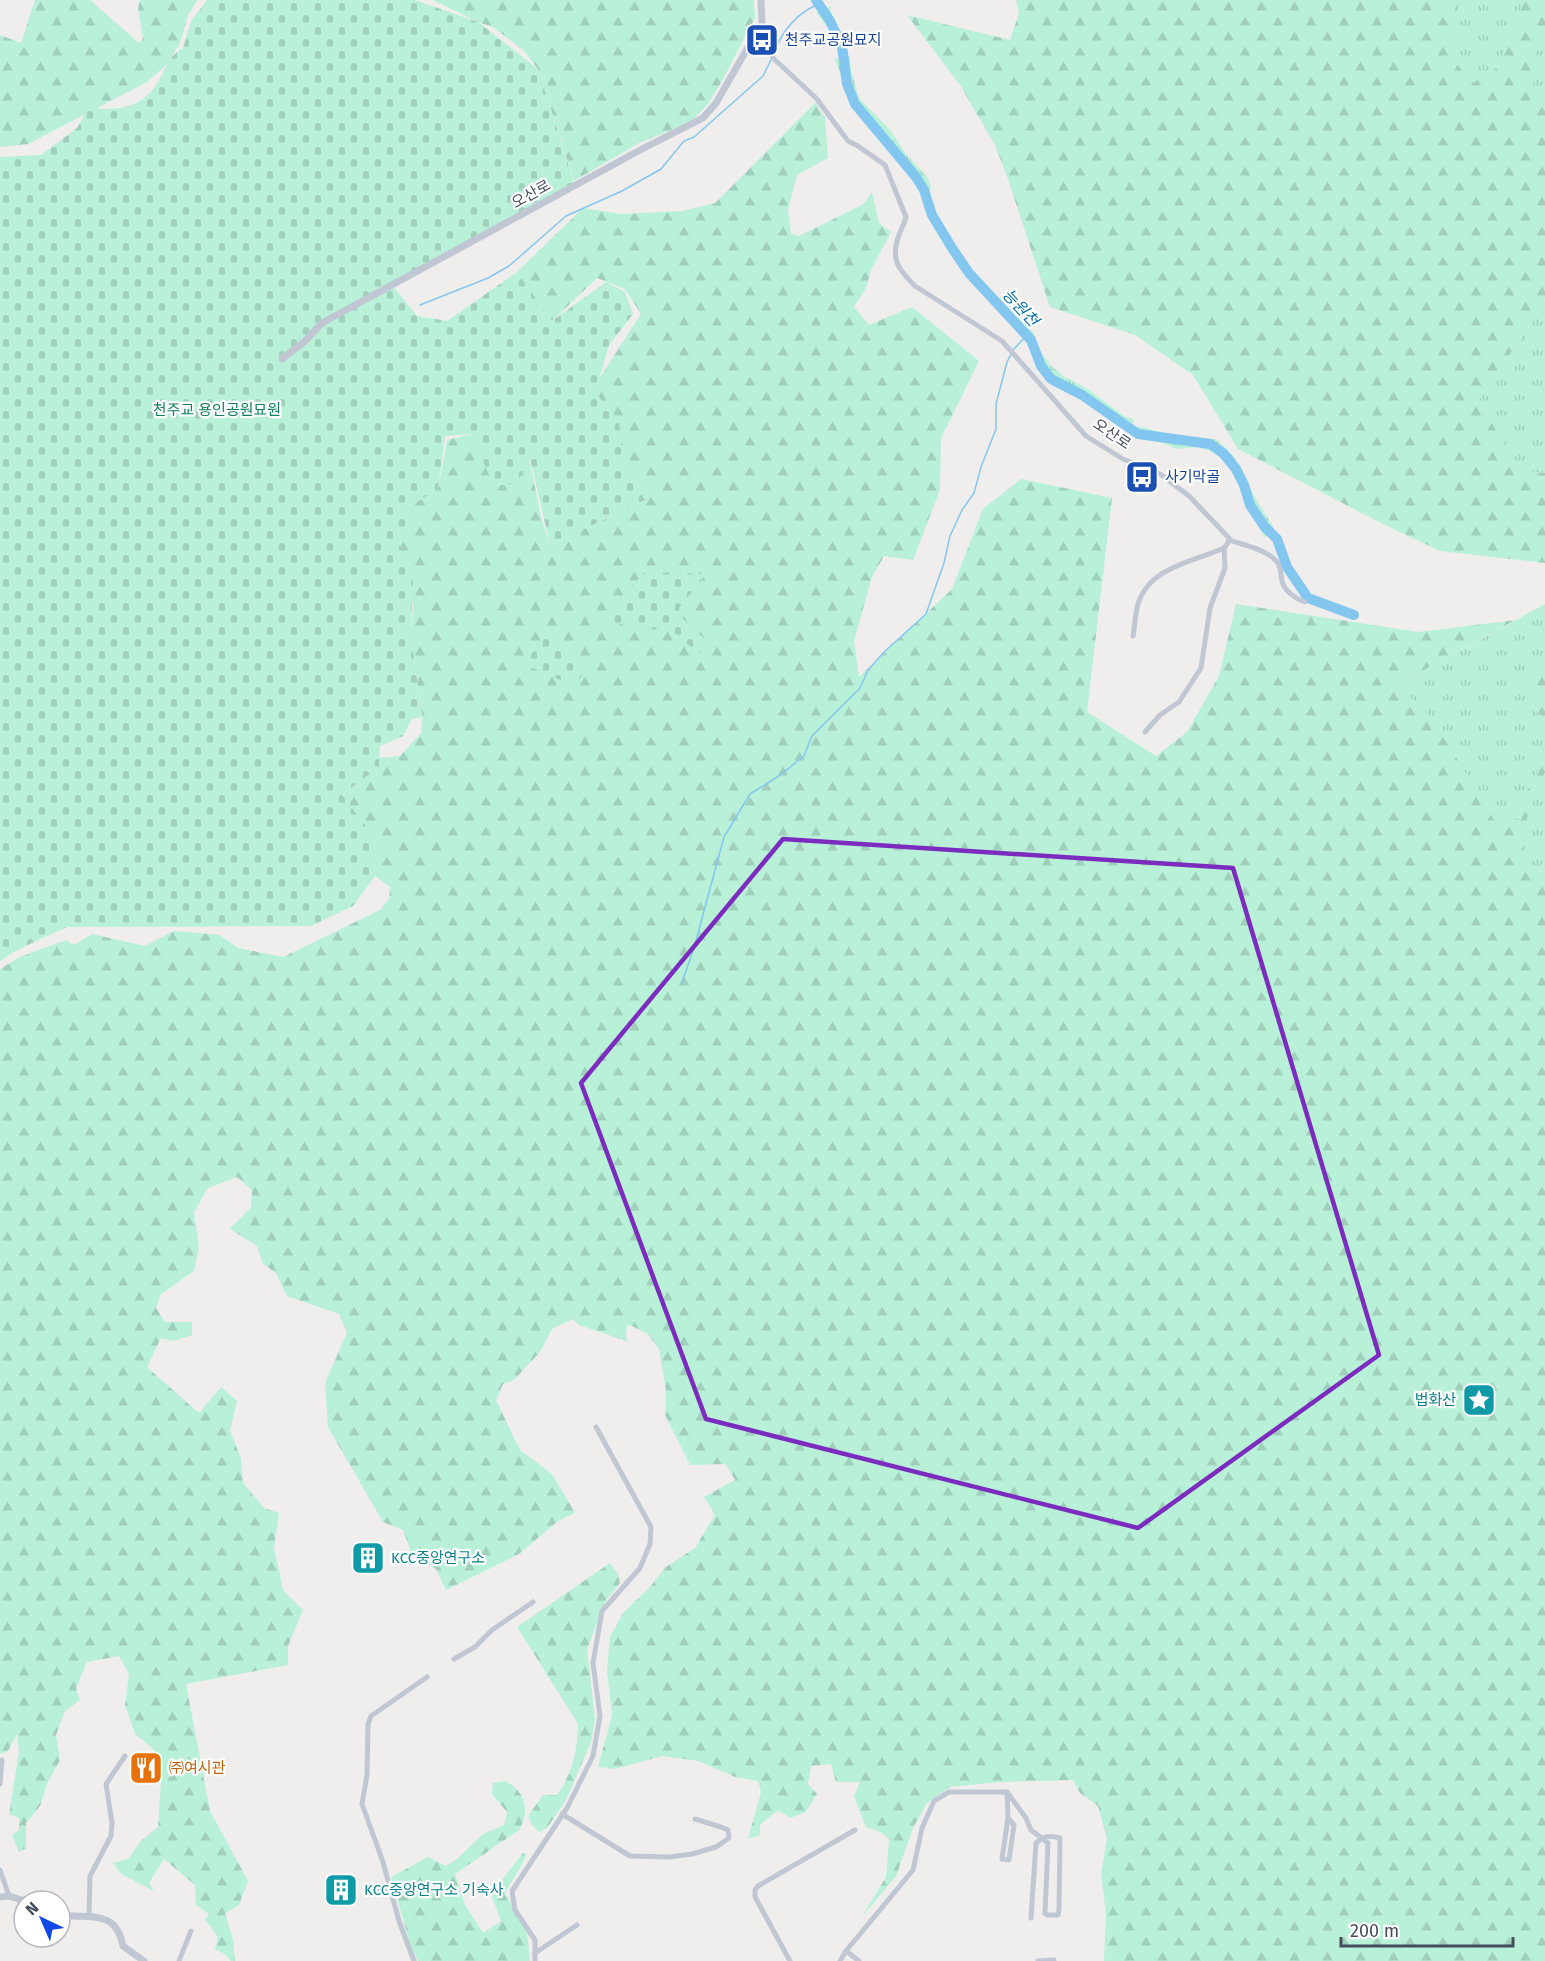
<svg xmlns="http://www.w3.org/2000/svg" width="1545" height="1961" viewBox="0 0 1545 1961" font-family="'Fira Sans','Noto Sans KR',sans-serif">
<style>
.grass{fill:url(#grass-tufts)}
.forest{fill:url(#forest-firs)}
.cemetery{fill:url(#cemetery-stones)}
.lines{fill:none;stroke-linecap:round;stroke-linejoin:round}
.stream{stroke:#83c7f0;stroke-width:1.5}
.river{stroke:#83c7f0;stroke-width:10}
.minor{stroke:#c0c7d3;stroke-width:5}
.tertiary{stroke:#c0c7d3;stroke-width:7}
.marked{fill:none;stroke:#7b2cbf;stroke-width:4.5;stroke-linejoin:round}
.labels{text-anchor:middle;stroke-width:4.5;stroke-linejoin:round;paint-order:stroke}
.transit-label{font-size:15px;fill:#164399;stroke:#fff;text-anchor:start}
.street-label{font-size:15px;fill:#454d5c;stroke:#fff}
.park-label{font-size:15px;fill:#12805c;stroke:#fff}
.culture-label{font-size:15px;fill:#0d838f;stroke:#fff;text-anchor:start}
.food-label{font-size:15px;fill:#c56008;stroke:#fff;text-anchor:start}
.water-label{font-size:16px;font-style:italic;fill:#056eae;stroke:#fff}
</style>
<defs>
<pattern id="grass-tufts" width="24" height="20" patternUnits="userSpaceOnUse" patternTransform="scale(1.5)"><rect width="24" height="20" fill="#b8f1d8"/><path d="M3 7l-1-3M5 7V3M7 7l1-3M15 17l-1-3M17 17v-4M19 17l1-3" fill="none" stroke="#a0d0bc"/></pattern>
<pattern id="forest-firs" width="22" height="20" patternUnits="userSpaceOnUse" patternTransform="scale(1.5)"><rect width="22" height="20" fill="#b8f1d8"/><path d="M5 1l3.5 6h-7zM16 11l3.5 6h-7z" fill="#a0d0bc"/></pattern>
<pattern id="cemetery-stones" width="16" height="16" patternUnits="userSpaceOnUse" patternTransform="scale(1.5)"><rect width="16" height="16" fill="#b8f1d8"/><path d="M2 7V4a2 2 0 0 1 4 0v3zM10 15v-3a2 2 0 0 1 4 0v3z" fill="#a0d0bc"/></pattern>
</defs>
<rect width="100%" height="100%" fill="#f0eded"/>
<g class="grass">
<path d="M 1455,0 L 1545,0 L 1545,171 L 1492,145 L 1450,55 Z"/>
<path d="M 831,6 L 830,9 L 846,51 L 843,51 L 842,47 L 842,51 L 838,52 C 836,36 826,24 816,13 L 822,10 L 838,39 L 831,20 L 823,10 Z"/>
<path d="M 850,56 L 851,71 L 859,98 L 891,131 L 905,153 L 928,178 L 931,188 L 927,195 L 916,175 L 855,103 L 848,84 L 844,57 Z"/>
<path d="M 842,58 C 846,111 876,127 906,165 C 914,175 922,185 925,197 L 923,199 C 919,166 873,134 854,107 C 845,93 841,75 835,59 Z"/>
<path d="M 944,226 L 965,262 L 976,276 L 1034,333 L 1039,349 L 1050,365 L 1065,377 L 1088,389 L 1124,416 L 1135,420 L 1130,427 L 1083,394 L 1052,378 L 1042,366 L 1032,339 L 970,272 L 942,230 Z"/>
<path d="M 938,228 L 968,274 L 1024,332 L 1022,336 L 1012,322 L 966,276 Z"/>
<path d="M 1545,299 L 1545,473 L 1519,471 L 1479,400 L 1542,307 Z"/>
<path d="M 1027,336 C 1037,348 1038,365 1049,377 C 1054,383 1063,384 1069,388 C 1089,400 1109,413 1128,427 L 1076,394 L 1052,382 L 1038,366 L 1029,343 L 1025,339 Z"/>
<path d="M 1138,426 L 1171,435 L 1215,439 C 1241,458 1243,475 1257,501 C 1263,511 1269,519 1274,529 L 1272,532 L 1252,504 L 1246,485 L 1237,469 L 1223,452 L 1210,443 L 1139,432 L 1135,429 Z"/>
<path d="M 1138,434 L 1210,445 L 1223,453 L 1236,469 L 1244,485 L 1250,505 L 1269,536 L 1264,537 L 1229,465 L 1211,451 L 1196,447 L 1176,449 L 1153,438 Z"/>
<path d="M 1545,604 L 1545,865 L 1540,868 L 1519,862 L 1494,820 L 1397,685 Z"/>
</g>
<g class="forest">
<path d="M 35,0 L 90,0 L 139,43 L 143,39 L 138,8 L 140,0 L 197,0 L 188,15 L 180,43 L 167,64 L 147,82 L 28,144 L 0,147 L 0,35 L 21,43 Z"/>
<path d="M 433,0 L 754,0 L 755,18 L 722,81 L 708,104 L 691,122 L 639,143 L 574,181 L 538,69 L 523,50 L 493,27 L 478,22 Z"/>
<path d="M 1016,0 L 1459,0 L 1450,55 L 1472,83 L 1493,72 L 1500,61 L 1524,0 L 1545,0 L 1545,38 L 1536,53 L 1533,78 L 1535,101 L 1545,103 L 1545,299 L 1542,307 L 1479,400 L 1519,471 L 1545,473 L 1545,563 L 1440,551 L 1383,524 L 1238,449 L 1193,375 L 1135,335 L 1050,307 L 1008,179 L 995,145 L 960,85 L 907,15 L 1010,40 L 1019,13 Z"/>
<path d="M 815,103 L 825,117 L 828,158 L 797,175 L 788,210 L 791,234 L 799,236 L 864,204 L 872,192 L 879,223 L 891,232 L 871,270 L 866,288 L 854,307 L 869,325 L 912,307 L 979,361 L 941,438 L 940,490 L 913,560 L 884,556 L 872,577 L 854,641 L 859,677 L 952,589 L 983,509 L 1021,479 L 1112,498 L 1087,712 L 1156,756 L 1187,732 L 1219,676 L 1236,604 L 1419,632 L 1515,620 L 1397,685 L 1433,719 L 1494,820 L 1523,820 L 1509,817 C 1527,794 1540,773 1545,744 L 1545,772 L 1528,814 L 1519,861 L 1540,868 L 1545,865 L 1545,1961 L 1104,1961 L 1106,1914 L 1101,1873 L 1107,1839 L 1098,1806 L 1080,1793 L 1073,1780 L 1000,1782 L 950,1787 L 927,1803 L 913,1828 L 896,1876 L 861,1918 L 886,1877 L 889,1839 L 880,1832 L 866,1827 L 854,1796 L 860,1782 L 836,1782 L 831,1764 L 811,1766 L 808,1784 L 817,1794 L 806,1812 L 790,1818 L 778,1810 L 760,1825 L 760,1835 L 748,1839 L 761,1792 L 758,1781 L 735,1777 L 698,1761 L 662,1756 L 615,1769 L 598,1767 L 612,1715 L 607,1671 L 610,1637 L 623,1613 L 649,1588 L 666,1567 L 695,1548 L 715,1515 L 704,1497 L 735,1480 L 726,1464 L 690,1465 L 665,1415 L 666,1391 L 659,1349 L 647,1333 L 627,1324 L 626,1338 L 629,1342 L 579,1325 L 573,1319 L 552,1329 L 540,1352 L 514,1380 L 503,1384 L 496,1400 L 520,1450 L 552,1474 L 575,1513 L 558,1521 L 519,1554 L 446,1590 L 436,1569 L 412,1554 L 403,1530 L 383,1522 L 328,1427 L 325,1383 L 347,1333 L 339,1314 L 287,1296 L 276,1273 L 263,1264 L 257,1246 L 230,1229 L 251,1207 L 252,1190 L 237,1177 L 208,1188 L 194,1212 L 199,1247 L 194,1271 L 161,1294 L 156,1308 L 165,1322 L 192,1322 L 192,1335 L 173,1341 L 161,1338 L 147,1367 L 199,1413 L 221,1387 L 237,1401 L 230,1431 L 241,1458 L 243,1483 L 264,1508 L 279,1513 L 274,1548 L 283,1590 L 303,1610 L 288,1646 L 288,1665 L 186,1684 L 210,1811 L 248,1881 L 239,1905 L 225,1913 L 233,1940 L 235,1961 L 231,1961 L 225,1954 L 215,1949 L 218,1937 L 205,1919 L 209,1914 L 196,1905 L 195,1885 L 164,1859 L 149,1883 L 154,1891 L 121,1874 L 113,1863 L 128,1859 L 140,1842 L 158,1827 L 161,1781 L 153,1749 L 135,1734 L 125,1705 L 129,1674 L 119,1656 L 87,1662 L 76,1688 L 80,1700 L 65,1711 L 56,1735 L 60,1760 L 47,1784 L 40,1806 L 26,1823 L 26,1848 L 19,1852 L 12,1835 L 19,1830 L 19,1818 L 9,1814 L 19,1751 L 17,1734 L 8,1751 L 0,1754 L 0,969 L 20,957 L 66,940 L 74,945 L 92,934 L 145,946 L 174,931 L 220,935 L 238,948 L 283,957 L 380,910 L 389,899 L 390,887 L 375,876 L 375,838 L 342,795 L 379,767 L 380,758 L 400,756 L 421,733 L 422,716 L 411,636 L 413,605 L 399,545 L 411,515 L 411,505 L 438,489 L 447,440 L 471,434 L 529,457 L 541,517 L 550,545 L 645,500 L 623,460 L 617,419 L 595,393 L 599,379 L 641,314 L 625,289 L 597,278 L 552,321 L 517,272 L 583,208 L 622,214 L 682,211 L 715,203 Z"/>
<path d="M 1545,660 L 1545,728 L 1541,715 L 1531,708 C 1530,685 1529,677 1545,660 Z"/>
<path d="M 610,1563 L 618,1574 L 620,1583 L 606,1600 L 587,1649 L 595,1719 L 591,1742 L 566,1800 L 547,1828 L 539,1832 L 532,1825 L 528,1816 L 543,1795 L 557,1795 C 573,1772 577,1752 578,1724 L 517,1627 Z"/>
<path d="M 505,1781 C 525,1790 531,1812 519,1830 L 455,1874 L 465,1905 L 483,1933 L 501,1921 L 491,1894 L 523,1853 L 526,1853 C 526,1861 510,1883 505,1893 L 527,1933 L 530,1961 L 418,1961 L 411,1947 L 391,1877 L 428,1857 L 446,1866 L 457,1859 L 483,1834 L 504,1825 L 507,1812 L 492,1794 L 493,1783 Z"/>
</g>
<g class="cemetery">
<path d="M 207,0 L 415,0 L 478,22 L 538,69 L 575,186 L 393,286 L 417,316 L 447,321 L 517,272 L 552,321 L 606,282 L 625,292 L 633,314 L 609,345 L 595,393 L 619,421 L 623,460 L 645,500 L 550,545 L 530,458 L 517,483 L 494,486 L 471,434 L 445,436 L 438,489 L 411,505 L 411,515 L 399,545 L 413,564 L 411,636 L 422,717 L 412,719 L 403,736 L 380,746 L 379,767 L 342,795 L 375,838 L 375,876 L 353,906 L 311,926 L 67,927 L 17,950 L 0,961 L 0,157 L 41,155 L 77,128 L 89,107 C 115,112 141,108 156,85 C 168,68 164,60 183,48 L 191,21 Z"/>
<path d="M 645,572 L 706,574 L 679,608 L 681,617 L 710,644 L 699,654 L 670,629 L 640,630 L 627,621 L 610,629 L 602,617 Z"/>
<path d="M 545,635 L 583,674 L 573,687 L 549,674 L 524,665 Z"/>
</g>
<g class="lines">
<g class="stream">
<path d="M 774,52 C 783,30 796,13 819,4"/>
<path d="M 420,305 L 488,278 L 509,266 L 566,216 L 622,191 L 661,169 L 684,141 L 694,137 L 763,76 L 771,60"/>
<path d="M 1013,350 L 1027,335"/>
<path d="M 681,985 L 694,948 L 724,837 L 750,794 L 779,776 L 804,756 L 812,736 L 860,688 L 868,670 L 884,652 L 926,614 L 944,563 L 950,536 L 962,510 L 974,493 L 981,467 L 996,429 L 996,404 L 1007,362 L 1011,354"/>
</g>
<path class="river" d="M 816,0 L 830,21 L 842,46 L 847,84 L 855,104 L 916,177 L 924,190 L 932,215 L 952,248 L 969,273 L 1031,340 L 1041,366 L 1051,379 L 1082,395 L 1138,434 L 1210,444 L 1223,453 L 1236,469 L 1244,485 L 1250,505 L 1264,526 L 1277,539 L 1287,567 L 1308,598 L 1354,615"/>
<g class="minor">
<path d="M 762,23 L 773,58 L 816,98 L 848,141 L 858,146 L 885,165 L 906,217 C 905,223 901,229 899,235 C 890,259 898,269 915,286 L 1002,341 L 1086,436 L 1123,459 L 1160,474 L 1189,496 L 1229,538 L 1228,543 L 1224,548 C 1195,561 1149,567 1138,604 C 1135,614 1135,626 1133,636"/>
<path d="M 1230,540 C 1245,546 1267,549 1277,562 C 1282,568 1280,574 1282,581 C 1284,591 1296,599 1305,602"/>
<path d="M 1145,732 L 1160,715 L 1179,702 L 1201,668 L 1210,608 L 1225,568 L 1224,548"/>
<path d="M 454,1659 L 475,1647 L 492,1630 L 533,1602"/>
<path d="M 0,1784 L 2,1760"/>
<path d="M 562,1814 L 630,1856 L 669,1857 L 692,1854 L 716,1847 L 729,1838 L 728,1830 L 721,1827 L 695,1819"/>
<path d="M 1008,1818 L 1014,1825 L 1009,1860 L 1002,1859 L 1008,1818 L 1007,1792 L 1026,1818 L 1031,1830 L 1048,1843 L 1045,1913 L 1047,1915 L 1058,1915 L 1059,1910 L 1060,1838 C 1050,1835 1044,1836 1036,1843 L 1031,1918"/>
<path d="M 0,1870 L 9,1896"/>
<path d="M 369,1892 L 389,1890"/>
<path d="M 89,1916 L 90,1876 L 111,1836 L 112,1823 L 106,1784 L 125,1756"/>
<path d="M 846,1951 L 859,1961"/>
<path d="M 535,1953 L 577,1925"/>
<path d="M 179,1961 L 191,1931"/>
<path d="M 414,1961 L 399,1921 L 383,1862 L 362,1804 L 367,1775 L 368,1724 L 371,1716 L 427,1677"/>
<path d="M 535,1961 L 535,1940 L 515,1910 L 512,1891 L 567,1808 L 593,1756 L 600,1716 L 593,1663 L 602,1611 L 640,1568 L 650,1544 L 651,1527 L 596,1427"/>
<path d="M 790,1961 L 755,1897 L 755,1890 L 758,1886 L 855,1830"/>
<path d="M 840,1961 L 846,1951 L 913,1870 L 922,1828 L 934,1801 L 949,1792 L 1007,1792"/>
<path d="M 1038,1961 L 1054,1960"/>
</g>
<g class="tertiary">
<path d="M 282,359 L 304,342 L 322,323 L 642,149 L 703,118 L 716,103 L 762,23 L 761,0"/>
<path d="M 0,1897 L 9,1896 L 25,1901"/>
<path d="M 60,1915 C 88,1919 116,1908 123,1946 L 144,1961"/>
</g>
</g>
<path class="marked" d="M 783,839 L 1233,868 L 1379,1355 L 1138,1528 L 706,1419 L 581,1083 Z"/>
<defs>
<symbol id="bus-square" viewBox="-11 -11 22 22"><rect x="-9" y="-9" width="18" height="18" rx="4" fill="#1a4fb4" stroke="#fff"/><path d="M-5-6H5V4H4V6H2V4H-2V6H-4V4H-5ZM-3.5-4V0h7V-4ZM-3.5 1.2v1.5H-2V1.2ZM2 1.2v1.5H3.5V1.2Z" fill="#fff"/></symbol>
<symbol id="sight-square" viewBox="-11 -11 22 22"><rect x="-9" y="-9" width="18" height="18" rx="4" fill="#0f9aa8" stroke="#fff"/><path d="M0-6L1.8-2.2L6-1.7L2.9 1.2L3.7 5.4L0 3.3L-3.7 5.4L-2.9 1.2L-6-1.7L-1.8-2.2Z" fill="#fff"/></symbol>
<symbol id="building-square" viewBox="-11 -11 22 22"><rect x="-9" y="-9" width="18" height="18" rx="4" fill="#0f9aa8" stroke="#fff"/><path d="M-4-6H4V6H1V3H-1V6H-4ZM-2.5-4.3h1.7v1.8h-1.7ZM.8-4.3h1.7v1.8H.8ZM-2.5-1h1.7V.8h-1.7ZM.8-1h1.7V.8H.8Z" fill="#fff"/></symbol>
<symbol id="restaurant-square" viewBox="-11 -11 22 22"><rect x="-9" y="-9" width="18" height="18" rx="4" fill="#e8710a" stroke="#fff"/><path d="M-5-6h1v4h1v-4h1v4h1v-4h1v5L-1.5 .5V6h-2V.5L-5-1ZM5-6V6H3V1.5H1.5Q1.5-4 5-6Z" fill="#fff"/></symbol>
</defs>
<g fill-rule="evenodd">
<use href="#bus-square" x="743" y="21" width="38" height="38"/>
<use href="#bus-square" x="1123" y="458" width="38" height="38"/>
<use href="#sight-square" x="1460" y="1381" width="38" height="38"/>
<use href="#building-square" x="349" y="1539" width="38" height="38"/>
<use href="#restaurant-square" x="127" y="1749" width="38" height="38"/>
<use href="#building-square" x="322" y="1871" width="38" height="38"/>
</g>
<g class="labels">
<g class="transit-label">
<text x="785" y="45">천주교공원묘지</text>
<text x="1165" y="482">사기막골</text>
</g>
<g class="street-label">
<text transform="translate(531 194) rotate(-29)" y="5">오산로</text>
<text transform="translate(1112 434) rotate(34)" y="5">오산로</text>
</g>
<g class="park-label">
<text x="217" y="415">천주교 용인공원묘원</text>
</g>
<g class="culture-label">
<text x="1456" y="1405" text-anchor="end">법화산</text>
<text x="391" y="1563">KCC중앙연구소</text>
<text x="364" y="1895">KCC중앙연구소 기숙사</text>
</g>
<g class="food-label">
<text x="169" y="1773">㈜여시관</text>
</g>
<g class="water-label">
<text transform="translate(1021 307) rotate(47)" y="6">능원천</text>
</g>
</g>
<g transform="translate(42 1919) rotate(316)"><circle r="28" fill="#ffffff" stroke="#b5b8be" stroke-width="1.5"/>
<path d="M0-4.5L10 22L0 15L-10 22Z" fill="#1049e7"/>
<text y="-9" font-size="16" font-weight="bold" text-anchor="middle" fill="#454d5c">N</text>
</g>
<path d="M1341 1937v9h172v-9" fill="none" stroke="#454d5c" stroke-width="3"/>
<text x="1350" y="1937" font-size="18" fill="#454d5c" stroke="#ffffff" stroke-width="4.5" paint-order="stroke">200 m</text>
</svg>
